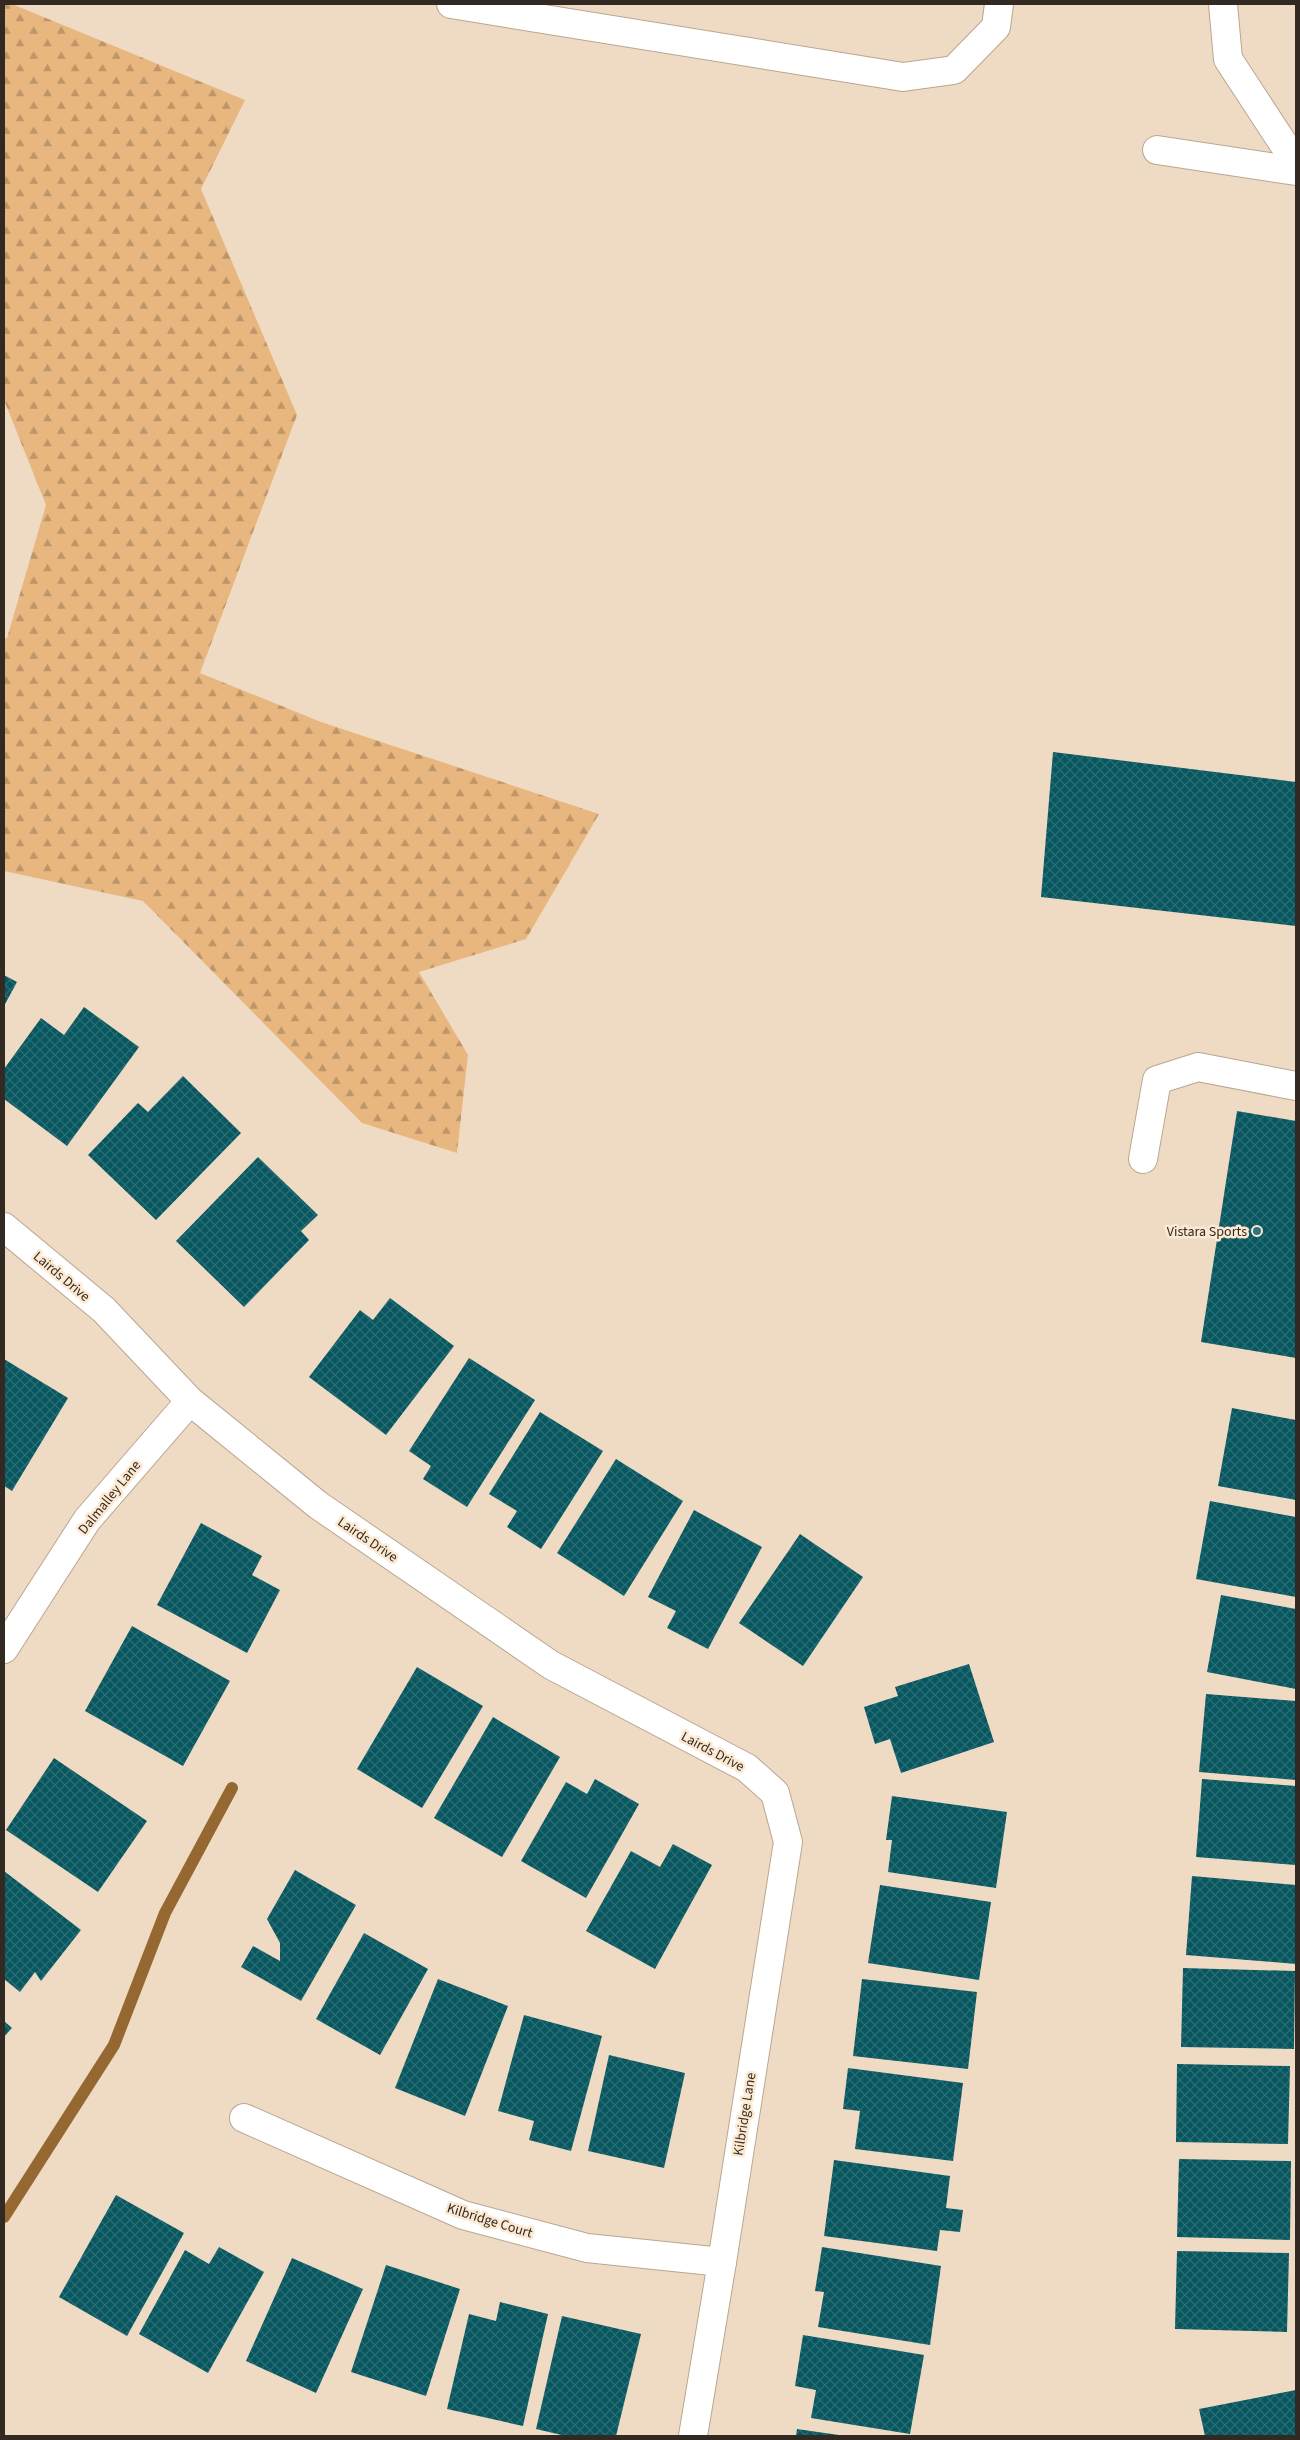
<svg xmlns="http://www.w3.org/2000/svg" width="1300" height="2440" viewBox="0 0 1300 2440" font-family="'Source Sans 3',sans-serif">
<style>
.forest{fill:url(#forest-firs)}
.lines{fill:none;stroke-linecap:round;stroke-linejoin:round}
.stream{stroke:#956831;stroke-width:12}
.building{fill:url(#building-cross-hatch)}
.minor-casing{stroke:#baa691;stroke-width:30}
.minor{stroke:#fff;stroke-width:28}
.poi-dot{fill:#2c757e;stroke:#fde8d1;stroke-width:2}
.labels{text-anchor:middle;stroke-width:5;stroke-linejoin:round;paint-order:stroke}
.poi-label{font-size:14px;fill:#322a22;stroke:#fde8d1;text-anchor:end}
.street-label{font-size:14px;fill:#322a22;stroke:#fde8d1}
</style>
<defs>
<pattern id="forest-firs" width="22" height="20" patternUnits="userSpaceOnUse" patternTransform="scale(1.25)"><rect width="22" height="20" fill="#e8b77f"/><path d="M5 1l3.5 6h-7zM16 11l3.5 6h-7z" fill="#bd9568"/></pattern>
<pattern id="building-cross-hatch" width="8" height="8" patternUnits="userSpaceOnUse" patternTransform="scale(1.25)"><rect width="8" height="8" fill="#065760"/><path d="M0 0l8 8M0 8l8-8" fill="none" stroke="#2c6c73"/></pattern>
</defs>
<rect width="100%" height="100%" fill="#efdbc4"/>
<path class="forest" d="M 4,4 L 12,4 L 245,100 L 201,189 L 297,415 L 200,673 L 321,722 L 599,814 L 526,939 L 419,972 L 468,1055 L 457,1153 L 362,1123 L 143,901 L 4,871 L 4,639 L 7,638 L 46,505 L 4,400 Z"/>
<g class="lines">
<path class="stream" d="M 4,2217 L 114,2045 L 165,1913 L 232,1788"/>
</g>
<g class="building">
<path d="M 1053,752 L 1296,782 L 1296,926 L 1041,897 Z"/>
<path d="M 4,975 L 17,982 L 4,1006 Z"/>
<path d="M 84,1007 L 139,1047 L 67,1146 L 4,1099 L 4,1069 L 41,1018 L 64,1035 Z"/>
<path d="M 183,1076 L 241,1133 L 156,1220 L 88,1155 L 138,1103 L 148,1112 Z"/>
<path d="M 1237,1111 L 1296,1121 L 1296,1358 L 1201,1342 Z"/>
<path d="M 258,1157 L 318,1215 L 301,1231 L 309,1240 L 244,1307 L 176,1241 Z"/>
<path d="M 390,1298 L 454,1346 L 386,1435 L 309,1377 L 360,1310 L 373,1320 Z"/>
<path d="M 469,1358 L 535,1400 L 467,1507 L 423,1479 L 431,1466 L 409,1451 Z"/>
<path d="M 4,1359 L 68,1398 L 12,1491 L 4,1486 Z"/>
<path d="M 1232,1408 L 1296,1420 L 1296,1500 L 1218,1486 Z"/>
<path d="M 540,1412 L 603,1451 L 541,1549 L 507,1527 L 517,1511 L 489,1494 Z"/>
<path d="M 616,1459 L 683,1501 L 624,1596 L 557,1553 Z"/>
<path d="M 1210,1501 L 1296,1517 L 1296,1597 L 1196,1579 Z"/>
<path d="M 694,1510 L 762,1547 L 708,1649 L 667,1628 L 676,1611 L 648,1597 Z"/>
<path d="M 201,1523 L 262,1556 L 252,1575 L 280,1590 L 247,1653 L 157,1605 Z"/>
<path d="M 800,1534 L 863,1577 L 803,1666 L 739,1623 Z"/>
<path d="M 1221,1595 L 1296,1609 L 1296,1689 L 1207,1672 Z"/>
<path d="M 132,1626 L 230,1681 L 183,1766 L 85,1711 Z"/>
<path d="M 969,1664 L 994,1742 L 901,1773 L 890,1739 L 875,1744 L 864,1707 L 898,1696 L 895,1687 Z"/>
<path d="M 417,1667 L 483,1706 L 422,1808 L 357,1769 Z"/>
<path d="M 1206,1694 L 1296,1701 L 1296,1780 L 1199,1772 Z"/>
<path d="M 493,1717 L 560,1757 L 502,1857 L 434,1818 Z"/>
<path d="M 54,1758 L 147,1821 L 98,1892 L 6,1830 Z"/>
<path d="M 595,1779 L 639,1804 L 586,1898 L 521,1861 L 566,1782 L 587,1794 Z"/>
<path d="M 1202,1779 L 1296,1786 L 1296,1865 L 1196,1857 Z"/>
<path d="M 892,1796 L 1007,1812 L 996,1888 L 888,1872 L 892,1840 L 886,1840 Z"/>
<path d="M 673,1844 L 712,1865 L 655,1969 L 586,1931 L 631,1851 L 660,1867 Z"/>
<path d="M 295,1870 L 356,1905 L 301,2001 L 241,1967 L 253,1946 L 280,1961 L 280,1943 L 267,1919 Z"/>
<path d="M 4,1871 L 81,1930 L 41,1981 L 35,1972 L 20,1992 L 4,1979 Z"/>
<path d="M 1192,1876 L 1296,1885 L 1296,1964 L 1186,1955 Z"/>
<path d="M 880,1885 L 991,1902 L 979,1980 L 868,1963 Z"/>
<path d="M 364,1933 L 428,1969 L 380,2055 L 316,2019 Z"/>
<path d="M 1183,1968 L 1295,1971 L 1294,2049 L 1181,2047 Z"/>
<path d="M 438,1979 L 508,2006 L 465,2116 L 395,2088 Z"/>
<path d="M 862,1979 L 977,1992 L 968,2069 L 853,2056 Z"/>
<path d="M 524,2015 L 602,2036 L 571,2151 L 529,2140 L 534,2121 L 498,2111 Z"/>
<path d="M 4,2021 L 12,2028 L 4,2037 Z"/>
<path d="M 609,2055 L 685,2073 L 664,2168 L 588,2151 Z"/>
<path d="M 1177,2064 L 1290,2066 L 1288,2144 L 1176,2142 Z"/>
<path d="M 848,2068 L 963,2083 L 953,2161 L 855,2149 L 860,2111 L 843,2109 Z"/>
<path d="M 1179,2159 L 1291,2161 L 1290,2240 L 1177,2237 Z"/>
<path d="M 834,2160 L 950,2176 L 946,2208 L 963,2210 L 960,2232 L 940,2230 L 937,2251 L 824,2236 Z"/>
<path d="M 116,2195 L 184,2233 L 127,2336 L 59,2297 Z"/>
<path d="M 219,2247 L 264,2272 L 208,2373 L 139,2334 L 185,2250 L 209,2264 Z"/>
<path d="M 822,2247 L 941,2266 L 930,2345 L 818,2327 L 824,2292 L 815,2291 Z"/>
<path d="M 1177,2251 L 1289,2253 L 1287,2332 L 1175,2329 Z"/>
<path d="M 292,2258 L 363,2289 L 316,2393 L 246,2361 Z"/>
<path d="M 386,2265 L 460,2289 L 426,2396 L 351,2372 Z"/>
<path d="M 500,2302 L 548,2314 L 523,2426 L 447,2409 L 469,2314 L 496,2321 Z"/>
<path d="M 562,2316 L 641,2334 L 616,2436 L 566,2436 L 536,2429 Z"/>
<path d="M 803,2335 L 924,2355 L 910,2434 L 811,2418 L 816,2390 L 795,2386 Z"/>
<path d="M 1296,2390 L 1296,2436 L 1205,2436 L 1199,2409 Z"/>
<path d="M 797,2429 L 839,2435 L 839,2436 L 796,2436 Z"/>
</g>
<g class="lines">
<defs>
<g id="minor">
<path d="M 451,4 L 903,77 L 954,70 L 996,27 L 999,4"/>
<path d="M 1223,4 L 1228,59 L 1296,163"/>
<path d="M 1157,150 L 1296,171"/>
<path d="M 1143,1159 L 1157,1080 L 1198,1067 L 1296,1086"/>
<path d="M 4,1227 L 104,1310 L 190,1401 L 318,1505 L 551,1665 L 747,1768 L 775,1793 L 788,1842 L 722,2262 L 693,2436"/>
<path d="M 4,1649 L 87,1520 L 190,1401"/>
<path d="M 244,2118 L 463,2215 L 587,2248 L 722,2262"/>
</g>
</defs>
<use href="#minor" class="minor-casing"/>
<use href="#minor" class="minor"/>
</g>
<circle class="poi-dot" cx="1257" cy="1231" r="5"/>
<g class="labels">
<g class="poi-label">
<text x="1247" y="1236">Vistara Sports</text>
</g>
<g class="street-label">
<text transform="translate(62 1276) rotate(40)" y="5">Lairds Drive</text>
<text transform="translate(109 1497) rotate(-51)" y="5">Dalmalley Lane</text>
<text transform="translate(368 1539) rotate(34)" y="5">Lairds Drive</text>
<text transform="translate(713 1751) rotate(28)" y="5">Lairds Drive</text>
<text transform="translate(744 2114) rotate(-81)" y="5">Kilbridge Lane</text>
<text transform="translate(490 2220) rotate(17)" y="5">Kilbridge Court</text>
</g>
</g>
<rect width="1300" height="2440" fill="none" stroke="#322a22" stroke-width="10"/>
</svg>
